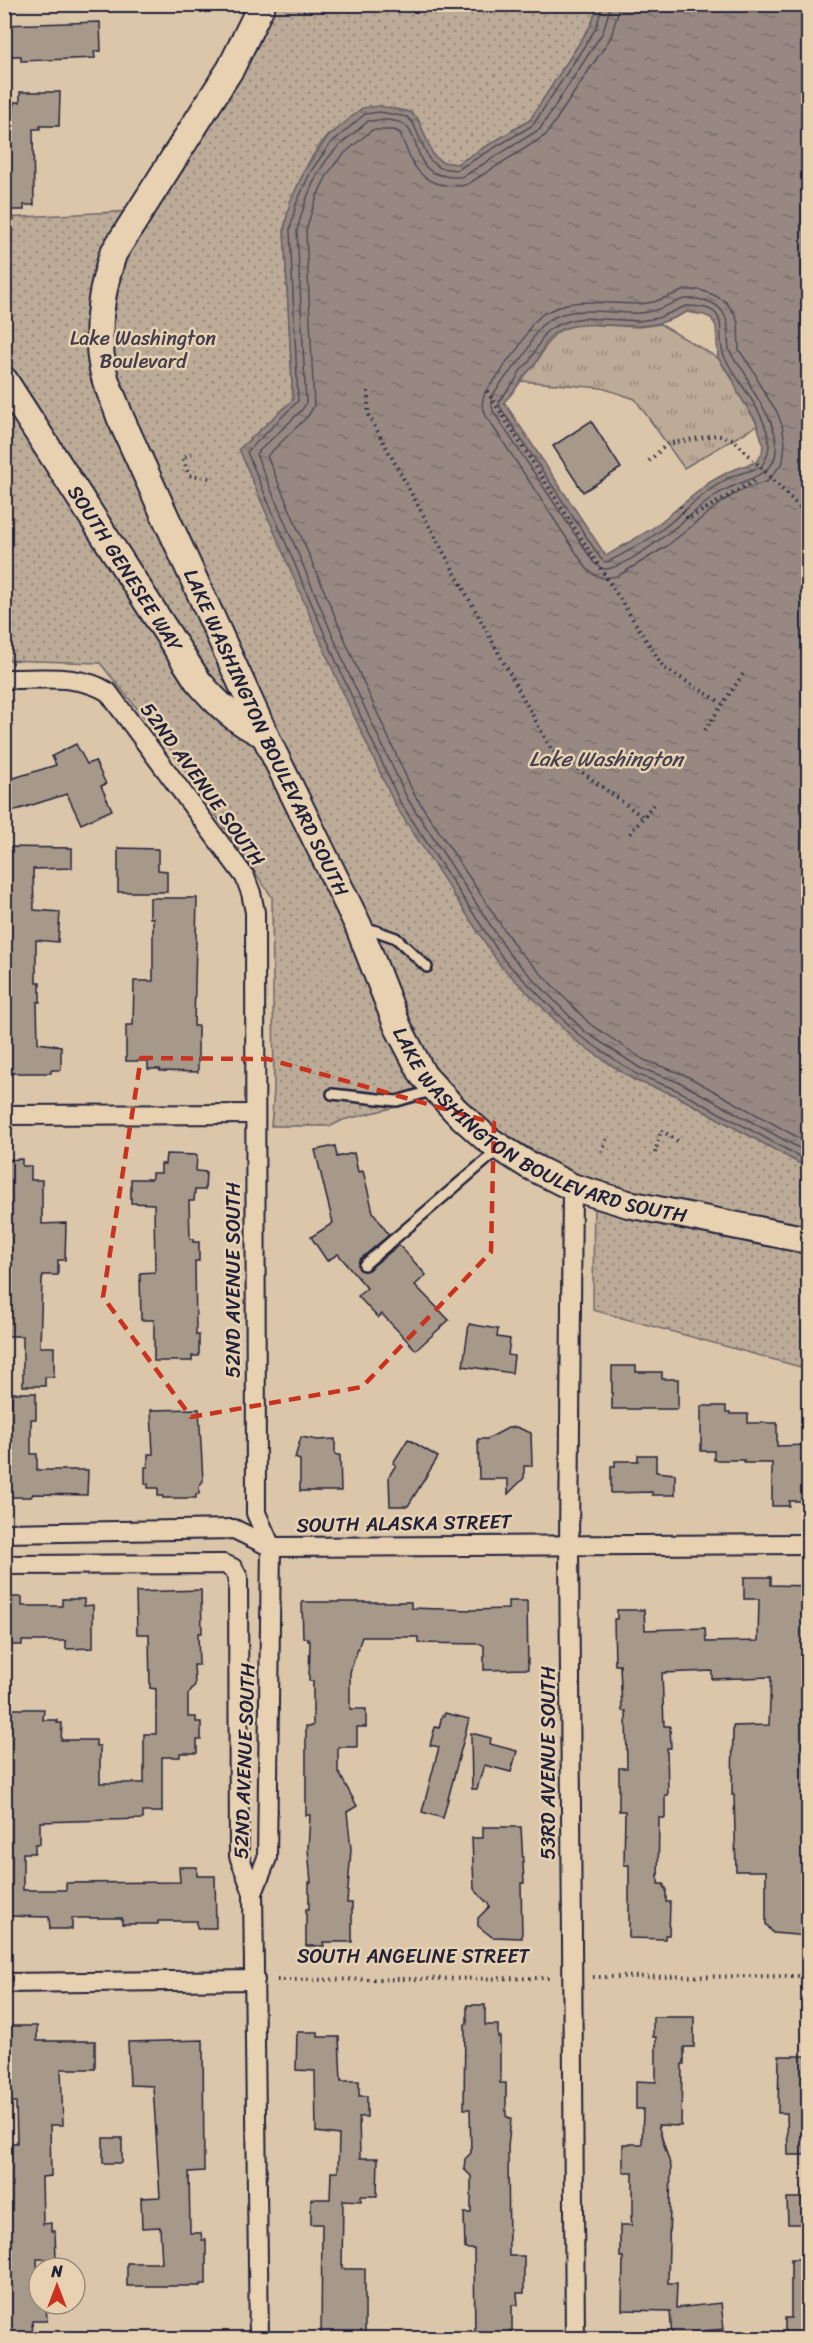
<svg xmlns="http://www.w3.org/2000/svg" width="813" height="2343" viewBox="0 0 813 2343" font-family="Sriracha,sans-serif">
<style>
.grass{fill:url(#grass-tufts);stroke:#6f6669;stroke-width:1.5}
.park{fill:url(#park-dots);stroke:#6f6669;stroke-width:1.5}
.water{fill:url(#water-ripples);stroke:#686066;stroke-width:1.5;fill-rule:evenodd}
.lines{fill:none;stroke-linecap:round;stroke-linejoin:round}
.shore{stroke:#514b57;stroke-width:1.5}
.building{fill:#a7998a;stroke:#22223b;stroke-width:1.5}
.lane-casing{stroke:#22223b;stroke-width:14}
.street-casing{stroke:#22223b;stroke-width:22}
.secondary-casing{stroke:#22223b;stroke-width:30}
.path{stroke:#22223b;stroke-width:4;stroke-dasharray:1.5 4.5;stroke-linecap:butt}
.lane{stroke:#e7d1b1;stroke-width:9}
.street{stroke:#e7d1b1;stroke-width:18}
.secondary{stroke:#e7d1b1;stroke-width:26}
.marked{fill:none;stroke:#c8321e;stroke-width:4.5;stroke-dasharray:12 8;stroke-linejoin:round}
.labels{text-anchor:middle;stroke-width:5;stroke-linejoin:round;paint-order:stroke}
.park-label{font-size:20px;fill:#413d4d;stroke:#e7d1b1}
.street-label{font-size:20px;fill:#22223b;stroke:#e7d1b1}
.water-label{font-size:21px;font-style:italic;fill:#454150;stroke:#e7d1b1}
</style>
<defs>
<pattern id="grass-tufts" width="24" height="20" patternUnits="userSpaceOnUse" patternTransform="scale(1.5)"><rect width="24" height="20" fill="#bcab97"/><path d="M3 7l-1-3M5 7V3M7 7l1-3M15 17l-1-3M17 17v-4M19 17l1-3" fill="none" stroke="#988b7c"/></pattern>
<pattern id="park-dots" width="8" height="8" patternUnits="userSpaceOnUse" patternTransform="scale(1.5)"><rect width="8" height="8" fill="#bcab97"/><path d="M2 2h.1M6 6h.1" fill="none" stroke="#988b7c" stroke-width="1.8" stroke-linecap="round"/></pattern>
<pattern id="water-ripples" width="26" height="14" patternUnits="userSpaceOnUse" patternTransform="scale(1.5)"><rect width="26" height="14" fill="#978982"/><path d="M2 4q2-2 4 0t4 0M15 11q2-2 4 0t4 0" fill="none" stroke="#7b706c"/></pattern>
</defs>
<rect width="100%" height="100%" fill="#dbc6aa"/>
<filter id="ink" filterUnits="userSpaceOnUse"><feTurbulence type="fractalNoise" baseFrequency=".0167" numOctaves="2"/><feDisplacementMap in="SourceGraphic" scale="12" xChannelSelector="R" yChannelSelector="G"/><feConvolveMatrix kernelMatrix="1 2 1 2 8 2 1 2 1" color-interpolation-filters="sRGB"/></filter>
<g filter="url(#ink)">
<path class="grass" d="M 584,324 L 639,327 L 660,324 L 718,358 L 737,386 L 738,393 L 758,425 L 684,468 L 635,399 L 602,388 L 521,381 C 525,374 531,370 536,363 C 552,337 550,329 584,324 Z"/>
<path class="park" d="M 270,5 L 598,5 L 591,25 L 530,120 L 457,164 L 442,162 L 433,155 L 418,119 C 398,121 362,122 343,127 C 312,137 290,201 284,229 L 293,400 L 576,1041 L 634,1080 L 675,1095 L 808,1168 L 808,1369 L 593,1310 L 594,1181 L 576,1176 L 492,1126 L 454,1089 L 421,1101 L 343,1120 L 331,1126 L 271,1126 L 274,1090 L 272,897 L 170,749 L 100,663 L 5,660 L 5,218 L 151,210 Z"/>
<path class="water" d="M 598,5 L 808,5 L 808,1168 L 675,1095 L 634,1080 L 576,1041 L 499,964 L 395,805 L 336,677 L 239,449 L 293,400 L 284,230 L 290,202 L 306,168 L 326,139 L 362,108 L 380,106 L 410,112 L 418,119 L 433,155 L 442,162 L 457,164 L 530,120 L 591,25 ZM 687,312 L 704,315 L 711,318 L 716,326 L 718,358 L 733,379 L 738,393 L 756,421 L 763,444 L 762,454 L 756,462 L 730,471 L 710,482 L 653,528 L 606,556 L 504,402 C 512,394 518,386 524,376 C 527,371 533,368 536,363 C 541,354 544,342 552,335 C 572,318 614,327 638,326 C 656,326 672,320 687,312 Z"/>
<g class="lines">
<g class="shore">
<path d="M 603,4 L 596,28 L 533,125 L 457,170 L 440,168 L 429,159 L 413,123 L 407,117 L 380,112 L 365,114 L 330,144 L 311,171 L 296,204 L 290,230 L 298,401 L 247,452 L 342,675 L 400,802 L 504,960 L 580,1036 L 636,1074 L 677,1090 L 808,1161"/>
<path d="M 611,4 L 603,32 L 540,129 L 464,176 C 458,178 452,177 445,176 C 413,172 422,142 406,126 C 398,118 379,120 368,121 C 359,130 344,140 336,149 C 315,170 304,202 297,231 L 306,403 L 302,410 L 256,454 L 348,672 L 407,798 L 510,955 L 584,1031 L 640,1068 L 681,1083 L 808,1153"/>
<path d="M 620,4 L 611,37 L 546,135 L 468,184 C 460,187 453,186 445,185 C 416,182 409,156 400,133 L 394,130 L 372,130 C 363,138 352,146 343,155 C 323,174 313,205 306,231 L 314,406 L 308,416 L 267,456 L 357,668 L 414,794 L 517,949 L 590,1024 L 644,1060 L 685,1075 L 808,1143"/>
<path d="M 685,290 L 700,290 L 714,295 L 726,302 L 735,314 L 738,323 L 739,350 L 756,375 L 759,384 L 777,412 L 782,425 L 785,443 L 783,462 L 768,481 L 740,491 L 723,501 L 667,546 L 618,576 L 603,578 L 594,575 L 587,569 L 486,416 L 482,403 L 485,392 L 501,372 L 507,361 L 516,352 L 532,324 L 544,313 L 566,304 L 581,302 L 639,304 L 654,302 Z"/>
<path d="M 684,299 C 697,298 714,300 722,311 C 733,325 724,340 731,354 C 735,361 741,367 745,373 C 748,378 749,384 752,389 C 764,410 781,430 775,457 C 770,478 732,483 716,495 C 694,511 627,572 603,569 L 594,563 L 493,411 L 491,399 C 497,385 513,369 522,358 C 530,349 532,335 541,326 C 567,301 609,315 640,313 C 657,312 669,304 684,299 Z"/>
<path d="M 686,306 C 738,306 712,334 725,358 C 738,383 770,417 769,447 C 768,454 766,462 760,467 C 755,470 748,471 742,473 C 732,476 723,481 714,487 C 694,500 677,519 657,533 C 643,544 626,552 610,561 L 605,562 L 601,559 L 500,407 L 499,401 L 515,381 L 520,371 L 529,362 L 545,333 L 553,327 L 571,320 L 584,318 L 639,321 L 658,318 Z"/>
</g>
</g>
<g class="building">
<path d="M 100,22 L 101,51 L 94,51 L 95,58 L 21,61 L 21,56 L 4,56 L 4,25 Z"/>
<path d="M 20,92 L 60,92 L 59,126 L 40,126 L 40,129 L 33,129 L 34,205 L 24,205 L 24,210 L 6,210 L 4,115 L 14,115 L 14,102 L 20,102 Z"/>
<path d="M 591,421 L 621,468 L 583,492 L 553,446 Z"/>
<path d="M 76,744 L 87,764 L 95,761 L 106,784 L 101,786 L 112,810 L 81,824 L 67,794 L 13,811 L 4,781 L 56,765 L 52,756 Z"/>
<path d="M 4,847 L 72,848 L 72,868 L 33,869 L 34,910 L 60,912 L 58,942 L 36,940 L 36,982 L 40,982 L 40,1002 L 37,1002 L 38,1043 L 61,1046 L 61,1070 L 51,1070 L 51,1073 L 4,1073 L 4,960 L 8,960 L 10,928 L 4,928 Z"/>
<path d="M 118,848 L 158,849 L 158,870 L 167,871 L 167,892 L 118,892 Z"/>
<path d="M 150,898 L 197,898 L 194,1026 L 198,1026 L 198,1072 L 160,1071 L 160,1069 L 148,1069 L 148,1061 L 126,1061 L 126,1025 L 133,1025 L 134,981 L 153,981 L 153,918 L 150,918 Z"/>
<path d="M 335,1146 L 337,1157 L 354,1153 L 358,1172 L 363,1171 L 373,1212 L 389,1235 L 359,1260 L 359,1269 L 362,1271 L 368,1270 L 399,1245 L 426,1275 L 415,1285 L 449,1320 L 416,1350 L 382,1314 L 378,1318 L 358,1296 L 367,1288 L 338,1254 L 327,1261 L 311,1237 L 333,1223 L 315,1150 Z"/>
<path d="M 166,1154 L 197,1155 L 196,1171 L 206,1172 L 205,1190 L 195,1190 L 194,1201 L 189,1201 L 190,1239 L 193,1239 L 193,1242 L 199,1242 L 199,1261 L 195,1261 L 196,1335 L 199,1335 L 199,1356 L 192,1356 L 192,1361 L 154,1361 L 154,1320 L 141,1320 L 140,1273 L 155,1272 L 154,1204 L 131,1203 L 131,1179 L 152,1179 L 152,1173 L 161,1173 L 161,1164 L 165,1164 Z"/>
<path d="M 22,1159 L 22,1166 L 31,1166 L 31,1180 L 42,1180 L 42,1224 L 66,1223 L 65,1260 L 58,1260 L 58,1275 L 43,1275 L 42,1280 L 40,1347 L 54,1347 L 54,1377 L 45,1377 L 45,1386 L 23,1386 L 23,1336 L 4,1336 L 4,1160 Z"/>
<path d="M 469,1324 L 498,1329 L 497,1337 L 510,1339 L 508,1355 L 514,1356 L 512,1373 L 463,1366 Z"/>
<path d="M 612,1366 L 636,1366 L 636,1372 L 662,1372 L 662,1379 L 678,1379 L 678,1409 L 612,1409 Z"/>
<path d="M 12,1393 L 36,1393 L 36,1419 L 31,1419 L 31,1454 L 37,1454 L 37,1470 L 88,1470 L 87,1495 L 33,1494 L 31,1497 L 4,1497 L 4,1405 L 12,1405 Z"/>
<path d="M 701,1406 L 726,1406 L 726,1412 L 730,1412 L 730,1414 L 748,1414 L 748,1423 L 777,1423 L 777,1446 L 808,1445 L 808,1501 L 789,1501 L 789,1506 L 772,1506 L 772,1463 L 744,1463 L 744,1460 L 714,1460 L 714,1451 L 701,1451 Z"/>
<path d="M 199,1409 L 203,1481 L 199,1486 L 199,1494 L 196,1494 L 196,1498 L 163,1498 L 163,1496 L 158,1496 L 158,1488 L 148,1488 L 148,1484 L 145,1484 L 145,1467 L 148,1467 L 148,1454 L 153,1454 L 151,1410 Z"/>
<path d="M 516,1427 L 531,1433 L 532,1466 L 524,1466 L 524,1478 L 508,1494 L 508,1479 L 479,1479 L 478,1439 L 487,1439 L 508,1428 Z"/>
<path d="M 301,1437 L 318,1440 L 335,1439 L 335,1455 L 340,1455 L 341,1491 L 300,1491 L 300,1460 L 295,1458 Z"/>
<path d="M 408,1439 L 438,1457 L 408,1506 L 390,1506 L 389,1476 L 396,1465 L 393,1463 Z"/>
<path d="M 638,1455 L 656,1455 L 656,1472 L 675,1474 L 675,1495 L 652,1495 L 652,1492 L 611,1493 L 611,1466 L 615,1466 L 615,1461 L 638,1461 Z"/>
<path d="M 744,1577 L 771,1577 L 771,1585 L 808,1586 L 808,1936 L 773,1933 L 766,1924 L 766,1871 L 736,1871 L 734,1795 L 732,1795 L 733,1726 L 769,1725 L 771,1677 L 712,1679 L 712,1671 L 662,1673 L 664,1726 L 670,1726 L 671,1748 L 667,1748 L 668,1795 L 665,1795 L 665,1818 L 659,1818 L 658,1884 L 664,1884 L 664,1888 L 666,1888 L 666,1902 L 670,1902 L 669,1935 L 665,1935 L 665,1939 L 629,1938 L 629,1865 L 624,1865 L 625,1811 L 619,1811 L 619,1768 L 627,1768 L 626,1711 L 622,1711 L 620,1665 L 615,1665 L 614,1619 L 617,1619 L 617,1610 L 644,1610 L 645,1630 L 705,1628 L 706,1642 L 758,1641 L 759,1599 L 744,1599 Z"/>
<path d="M 201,1590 L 202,1633 L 198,1633 L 199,1665 L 194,1665 L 195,1685 L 188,1694 L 188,1717 L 196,1717 L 196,1722 L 201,1722 L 201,1740 L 197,1740 L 197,1753 L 180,1753 L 180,1757 L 162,1757 L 162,1812 L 143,1812 L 143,1819 L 40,1822 L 40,1844 L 35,1844 L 35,1853 L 23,1853 L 23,1890 L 66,1890 L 66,1883 L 180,1882 L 179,1867 L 197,1867 L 197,1876 L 215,1876 L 216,1928 L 197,1928 L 197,1921 L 158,1921 L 158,1924 L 122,1924 L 122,1918 L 72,1918 L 72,1929 L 50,1929 L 49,1917 L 4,1916 L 4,1709 L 44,1709 L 43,1720 L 58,1720 L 57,1723 L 62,1723 L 61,1740 L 96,1740 L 96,1746 L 100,1746 L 100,1783 L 144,1783 L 144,1734 L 156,1734 L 156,1689 L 150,1688 L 149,1634 L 137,1634 L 136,1592 Z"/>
<path d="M 4,1597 L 22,1597 L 22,1606 L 62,1606 L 62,1599 L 84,1599 L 84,1606 L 93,1605 L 93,1648 L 66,1649 L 66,1641 L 22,1641 L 22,1645 L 4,1645 Z"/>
<path d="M 508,1601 L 527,1601 L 528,1669 L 484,1670 L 484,1646 L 481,1644 L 418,1643 L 418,1637 L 362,1637 L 350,1672 L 350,1709 L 366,1709 L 366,1727 L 357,1727 L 357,1747 L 338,1747 L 338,1771 L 357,1806 L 347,1812 L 351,1849 L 347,1903 L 352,1903 L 352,1942 L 323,1942 L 324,1946 L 306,1946 L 306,1909 L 309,1909 L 309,1882 L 311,1882 L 308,1849 L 310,1815 L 306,1815 L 306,1726 L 313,1726 L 313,1681 L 309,1681 L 310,1641 L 308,1641 L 308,1638 L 303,1638 L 302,1602 L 411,1602 L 411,1608 L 471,1610 L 508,1609 Z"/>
<path d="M 445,1713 L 469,1719 L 443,1818 L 422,1812 L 439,1747 L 430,1745 L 435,1727 L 439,1728 L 442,1715 L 444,1716 Z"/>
<path d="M 471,1733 L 491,1738 L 490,1744 L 517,1751 L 511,1772 L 484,1765 L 477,1789 L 472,1789 Z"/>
<path d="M 483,1827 L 521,1827 L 524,1883 L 521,1883 L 522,1938 L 492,1937 L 478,1926 L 478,1918 L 490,1906 L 474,1889 L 472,1838 L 483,1838 Z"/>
<path d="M 467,2005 L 485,2005 L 485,2025 L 498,2025 L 498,2037 L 500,2037 L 500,2083 L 506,2083 L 506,2116 L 511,2119 L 508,2147 L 509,2256 L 524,2256 L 524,2293 L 517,2293 L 518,2305 L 512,2305 L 512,2338 L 475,2338 L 474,2249 L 465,2249 L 464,2213 L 471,2213 L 471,2176 L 464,2169 L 465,2159 L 471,2153 L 470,2109 L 464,2109 L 465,2024 L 467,2024 Z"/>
<path d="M 653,2017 L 694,2017 L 694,2047 L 684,2047 L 684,2064 L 682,2064 L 681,2126 L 658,2125 L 671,2167 L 668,2283 L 677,2283 L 676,2308 L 721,2303 L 724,2329 L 704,2331 L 705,2338 L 672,2338 L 670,2311 L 622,2310 L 623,2257 L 620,2257 L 620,2225 L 632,2225 L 631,2216 L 633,2216 L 633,2172 L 623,2172 L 623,2144 L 642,2144 L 643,2109 L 636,2109 L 636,2081 L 656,2082 L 656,2037 L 653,2037 Z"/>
<path d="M 4,2026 L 37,2026 L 37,2041 L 95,2041 L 95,2069 L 61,2069 L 63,2125 L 50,2125 L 51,2176 L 42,2177 L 43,2224 L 51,2223 L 51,2231 L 55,2231 L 56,2259 L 37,2259 L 39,2304 L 46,2304 L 47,2321 L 32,2321 L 33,2338 L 4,2338 L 7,2232 L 9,2232 L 8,2177 L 4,2177 L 4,2143 L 17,2143 L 16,2102 L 4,2102 Z"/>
<path d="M 297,2032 L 318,2032 L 318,2037 L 339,2037 L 341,2081 L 359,2081 L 359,2096 L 367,2096 L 367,2117 L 359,2117 L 360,2158 L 378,2158 L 377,2196 L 361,2196 L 361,2201 L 343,2200 L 342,2269 L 365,2269 L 365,2338 L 321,2338 L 322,2224 L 311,2224 L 311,2199 L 330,2199 L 331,2172 L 338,2172 L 339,2135 L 316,2132 L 315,2071 L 296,2070 Z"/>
<path d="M 203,2040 L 204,2171 L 189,2172 L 190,2233 L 201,2233 L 202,2240 L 206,2240 L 206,2284 L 201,2284 L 201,2286 L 127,2286 L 127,2263 L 162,2263 L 160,2227 L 142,2228 L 141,2198 L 160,2197 L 153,2086 L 130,2085 L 128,2042 Z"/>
<path d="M 779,2056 L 808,2056 L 808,2155 L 788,2155 L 787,2113 L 778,2113 Z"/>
<rect x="103" y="2138" width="19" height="25"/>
<path d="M 787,2198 L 808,2198 L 808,2224 L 788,2224 Z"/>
<path d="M 791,2259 L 808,2259 L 808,2338 L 785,2338 L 785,2318 L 791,2318 Z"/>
</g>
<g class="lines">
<defs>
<g id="lane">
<path d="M 365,927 L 396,938 L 427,967"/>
<path d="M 332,1094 L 397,1101 L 434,1090"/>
<path d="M 364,1265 L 499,1149"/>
</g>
<g id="street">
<path d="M 4,679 C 39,680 78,673 108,692 L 245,877 L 251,893 L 255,912 L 256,1513 L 271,1547 L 267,1858 L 253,1893 L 259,2338"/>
<path d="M 4,1115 L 255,1114"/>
<path d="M 572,1187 L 569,1544 L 575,2338"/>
<path d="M 4,1533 L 234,1529 L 271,1547 L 808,1544"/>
<path d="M 4,1565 L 224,1564 L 233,1568 L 238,1577 L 239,1856 L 253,1893"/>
<path d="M 4,1983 L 255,1980"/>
</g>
<g id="secondary">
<path id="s1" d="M 262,4 L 231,68 L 113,254 C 100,294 94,336 105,378 C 109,391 116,404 120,417 L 270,746 L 358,925 L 398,1027 L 423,1075 L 456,1111 L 487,1139 L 528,1165 L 572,1187 L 628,1204 L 808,1240"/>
<path id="s2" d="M 4,380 L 198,681 C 218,705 237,722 265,735"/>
</g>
</defs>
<use href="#lane" class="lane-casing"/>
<use href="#street" class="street-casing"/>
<use href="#secondary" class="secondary-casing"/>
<g class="path">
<path d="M 368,391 L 368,414 L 551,749 L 644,818"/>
<path d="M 487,391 L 664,668 L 722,703"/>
<path d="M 192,454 L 182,458 L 189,475 L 209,478"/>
<path d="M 649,461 L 667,444 L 716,435 L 733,439 L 808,516"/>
<path d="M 680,506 L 688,519 L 754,481"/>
<path d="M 705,730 L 745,671"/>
<path d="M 630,834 L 656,801"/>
<path d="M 602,1152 L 607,1138"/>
<path d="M 655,1153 L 661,1130 L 678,1141"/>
<path d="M 593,1977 L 808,1976"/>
<path d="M 277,1980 L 549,1978"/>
</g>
<use href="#lane" class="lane"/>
<use href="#street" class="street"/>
<use href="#secondary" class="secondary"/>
</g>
</g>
<path class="marked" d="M 141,1058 L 268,1059 L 494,1123 L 491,1252 L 362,1387 L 191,1417 L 103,1297 Z"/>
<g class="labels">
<g class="park-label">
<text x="143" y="345">Lake Washington<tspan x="143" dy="23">Boulevard</tspan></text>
</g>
<g class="street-label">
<text dy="7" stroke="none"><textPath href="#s2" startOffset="224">SOUTH GENESEE WAY</textPath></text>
<text dy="7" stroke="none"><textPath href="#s1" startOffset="807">LAKE WASHINGTON BOULEVARD SOUTH</textPath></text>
<text transform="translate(203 784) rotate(54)" y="7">52ND AVENUE SOUTH</text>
<text dy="7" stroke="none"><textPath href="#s1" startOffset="1311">LAKE WASHINGTON BOULEVARD SOUTH</textPath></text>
<text transform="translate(233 1280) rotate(-90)" y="7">52ND AVENUE SOUTH</text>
<text transform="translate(404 1523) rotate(-1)" y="7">SOUTH ALASKA STREET</text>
<text transform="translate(244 1761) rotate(-88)" y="7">52ND AVENUE SOUTH</text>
<text transform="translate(548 1763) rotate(-90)" y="7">53RD AVENUE SOUTH</text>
<text x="413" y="1963">SOUTH ANGELINE STREET</text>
</g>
<g class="water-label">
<text x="606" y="766">Lake Washington</text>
</g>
</g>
<rect width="813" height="2343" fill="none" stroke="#e7d1b1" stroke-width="24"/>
<rect x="12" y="12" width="789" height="2319" fill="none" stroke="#22223b" stroke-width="2" filter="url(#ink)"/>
<g transform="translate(57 2286)"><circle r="28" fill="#e7d1b1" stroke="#988b82" stroke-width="1.5"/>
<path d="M0-4.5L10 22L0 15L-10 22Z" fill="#c8321e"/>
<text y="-9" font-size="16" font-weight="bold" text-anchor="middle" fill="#22223b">N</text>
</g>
</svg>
